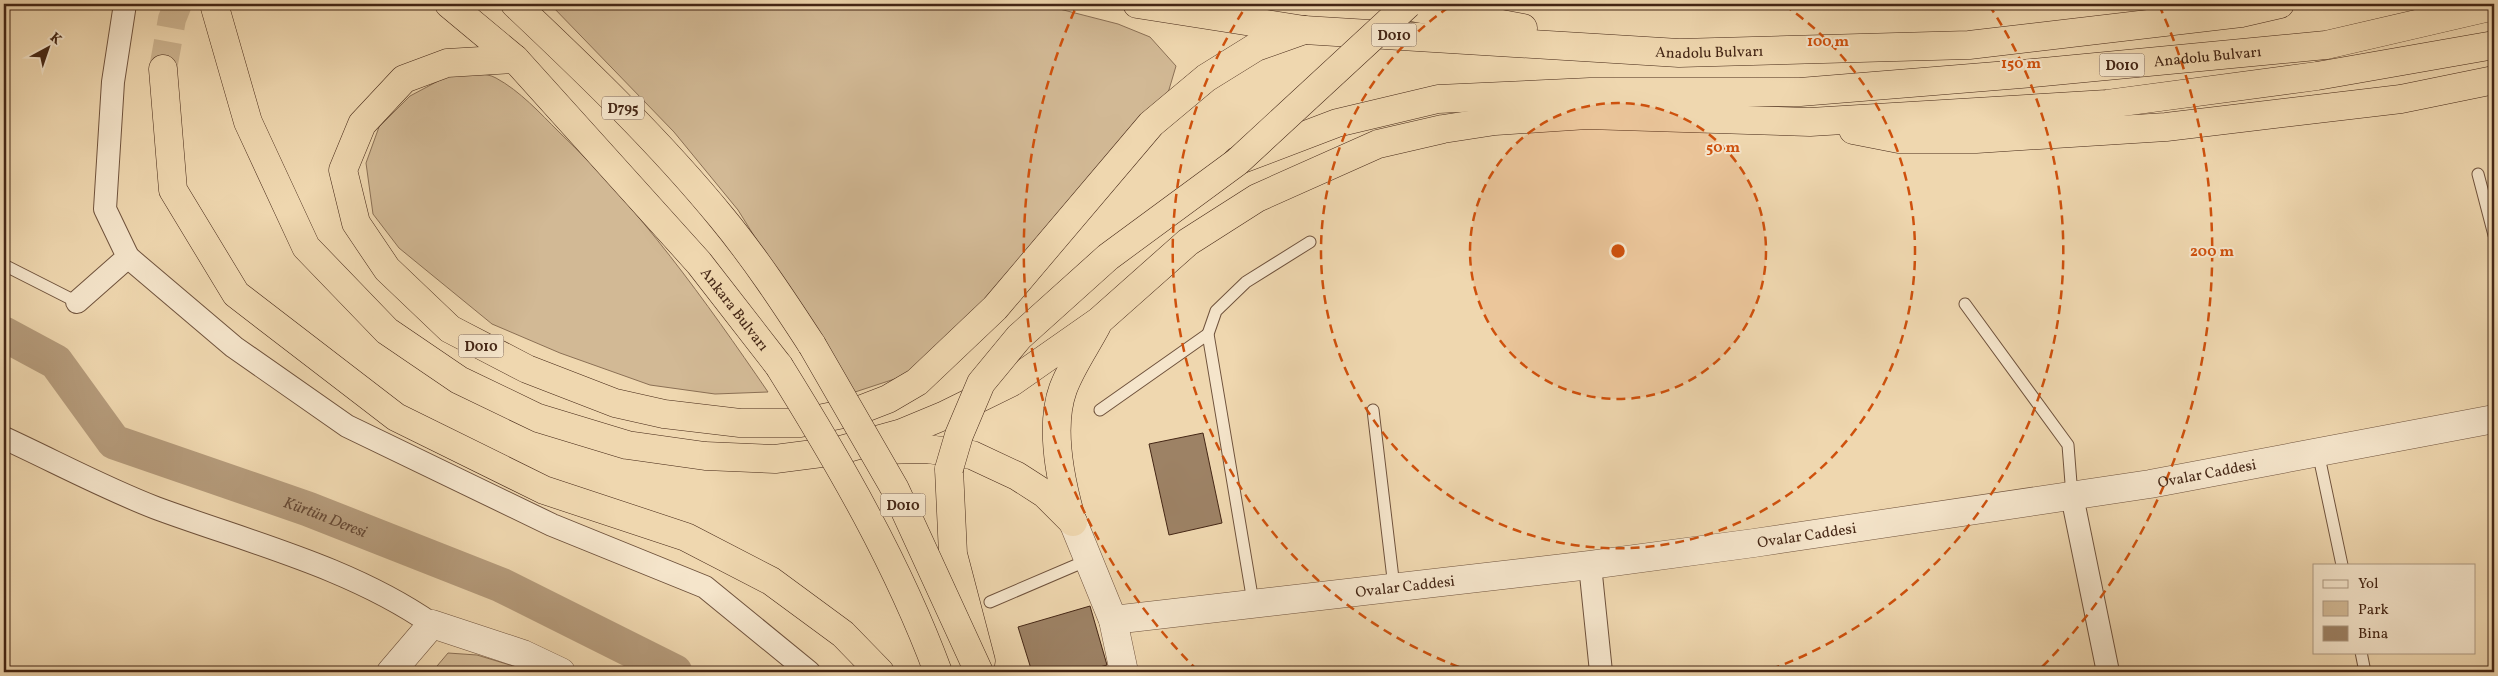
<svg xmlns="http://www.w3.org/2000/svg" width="2498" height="676" viewBox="0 0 2498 676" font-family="Vollkorn,serif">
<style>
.green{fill:#d2b995;stroke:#8b7055}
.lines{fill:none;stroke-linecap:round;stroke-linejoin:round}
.river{stroke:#b59b7b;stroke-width:35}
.building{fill:#9d8265;stroke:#442615}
.trunk-tunnel{stroke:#cdb490;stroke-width:28;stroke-dasharray:28 14;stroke-linecap:butt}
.service-casing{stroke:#6f523c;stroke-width:13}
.minor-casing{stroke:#6f523c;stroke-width:24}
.tertiary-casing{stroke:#6f523c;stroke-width:29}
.trunk-casing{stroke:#442615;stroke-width:29}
.service{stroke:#f5e5cb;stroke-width:11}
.minor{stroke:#f5e5cb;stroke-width:22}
.tertiary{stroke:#f5e5cb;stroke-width:28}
.trunk{stroke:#efd7af;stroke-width:28}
.trunk-bridge-casing{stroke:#442615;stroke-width:29;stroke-linecap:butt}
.trunk-bridge{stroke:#efd7af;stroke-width:28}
.ring{fill:none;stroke:#cf510d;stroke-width:2.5;stroke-dasharray:9 6}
.labels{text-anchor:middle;stroke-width:4;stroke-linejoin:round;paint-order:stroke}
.shield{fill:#f5e5cb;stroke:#795f4c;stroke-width:1}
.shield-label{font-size:14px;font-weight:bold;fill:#442615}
.street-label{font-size:15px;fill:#442615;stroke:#f5e5cb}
.water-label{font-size:16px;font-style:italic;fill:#664934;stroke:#f5e5cb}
.centre{fill:#cf510d;stroke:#f5e5cb;stroke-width:2.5}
.ring-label{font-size:15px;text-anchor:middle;font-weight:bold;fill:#cf510d;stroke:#f5e5cb;stroke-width:4;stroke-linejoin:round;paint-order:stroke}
</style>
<rect width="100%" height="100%" fill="#efd7af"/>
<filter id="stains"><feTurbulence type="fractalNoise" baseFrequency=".004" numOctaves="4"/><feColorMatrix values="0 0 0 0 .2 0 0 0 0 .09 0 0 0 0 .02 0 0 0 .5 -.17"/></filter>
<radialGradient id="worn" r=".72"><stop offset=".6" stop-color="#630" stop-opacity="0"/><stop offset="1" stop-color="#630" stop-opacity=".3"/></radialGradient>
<g class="green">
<path d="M 550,4 L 1040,4 L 1118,24 L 1150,37 L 1176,66 L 1168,93 L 990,298 L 916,372 L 852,393 L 738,210 L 674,132 Z"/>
<path d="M 455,72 C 466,74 486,72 496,78 C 520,91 540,113 559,132 C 640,209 705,300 768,392 L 715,394 L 650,385 L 560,353 L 492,324 L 399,248 L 373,214 L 366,163 L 379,127 L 410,96 Z"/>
<path d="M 448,653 L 477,655 L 533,672 L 432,672 Z"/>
</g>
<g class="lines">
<path class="river" id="s1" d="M 4,334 L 56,362 L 114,442 L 308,509 L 501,585 L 675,672"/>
</g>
<g class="building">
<path d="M 1203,433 L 1222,523 L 1169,535 L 1149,444 Z"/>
<path d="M 1090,606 L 1107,665 L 1081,672 L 1032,672 L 1018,627 Z"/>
</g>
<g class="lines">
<path class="trunk-tunnel" d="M 163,69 L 172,19 L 178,4"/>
<defs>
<g id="service">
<path d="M 2478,174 L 2494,235"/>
<path d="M 4,265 L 77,302"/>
<path d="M 1965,304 L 2068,445 L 2072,496"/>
<path d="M 1100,410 L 1208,334"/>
<path d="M 1373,410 L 1394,587"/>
<path d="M 2318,452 L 2342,565"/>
<path d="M 990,602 L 1088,560"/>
<path d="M 1253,602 L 1208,334 L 1216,311 L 1246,282 L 1310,242"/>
<path d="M 2361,652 L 2365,672"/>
</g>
<g id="minor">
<path d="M 128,257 L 234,347 L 347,426 L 552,525 L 705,587 L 809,672"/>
<path d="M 77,302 L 128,257 L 105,209 L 113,82 L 125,4"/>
<path d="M 4,438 C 54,461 104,488 156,508 C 248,542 350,567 432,624"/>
<path d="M 2072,496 L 2108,672"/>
<path d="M 1590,565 L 1601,672"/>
</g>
<g id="tertiary">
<path d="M 1073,522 L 1113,620 L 1124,672"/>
<path id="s2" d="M 1113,620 L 1590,565 L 1754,543 L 2150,484 L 2494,419"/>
<path d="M 391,672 L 432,624 L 523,654 L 561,672"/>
</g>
<g id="trunk">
<path d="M 214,4 L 248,122 L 306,247 L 387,331 L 459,380 L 538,418 L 627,445 L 705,456 L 775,459 L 837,451 L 902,433 L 943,416 L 1012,382 L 1099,321 L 1188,242 L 1257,198 L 1378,144 L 1443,129 L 1495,121 L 1587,115 L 1810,122 L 2107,104 L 2317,76 L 2494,45"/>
<path id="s3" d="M 449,4 L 515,59 L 699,263 L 779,366"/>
<path d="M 515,4 C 587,72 659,141 722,218 C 755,258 784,302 812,345"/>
<path id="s4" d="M 1137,4 L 1304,30 L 1679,53 L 1969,45 L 2241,13 L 2280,4"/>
<path d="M 1395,4 L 1523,28"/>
<path d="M 515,59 L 447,63 L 404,79 L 362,124 L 343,170 L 356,223 L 387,269 L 450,329 L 527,369 L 615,403 L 664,414 L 740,423 L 800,423 L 857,411 L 888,399 L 917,382 L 995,308 L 1151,124 L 1206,78 L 1256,47 L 1304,30"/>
<path d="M 163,69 L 173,190 L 236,294 L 396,417 L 544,490 L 686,537 L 771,581 L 843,634 L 880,672"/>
<path d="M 1853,130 L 1899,139 L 1976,139 L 2166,127 L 2401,99 L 2494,80"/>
<path id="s5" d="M 1237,161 L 1337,123 L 1438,99 L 1590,92 L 1800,92 L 2033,73 L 2326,45 L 2494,6"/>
<path d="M 877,450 L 927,449 L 972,455 L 1017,476 L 1045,494 L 1073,522"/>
<path d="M 949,469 L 953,554 L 981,661"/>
<path d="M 1072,521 C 1061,483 1049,428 1063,389 C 1071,367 1086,346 1097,325"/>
</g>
</defs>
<use href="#service" class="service-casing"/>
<use href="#minor" class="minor-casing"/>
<use href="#tertiary" class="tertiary-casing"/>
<use href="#trunk" class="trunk-casing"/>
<use href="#service" class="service"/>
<use href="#minor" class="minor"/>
<use href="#tertiary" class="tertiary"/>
<use href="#trunk" class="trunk"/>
<defs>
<g id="trunk-bridge">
<path d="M 812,345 L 895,489 L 979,672"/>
<path d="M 779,366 C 840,464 898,564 938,672"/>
<path d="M 949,469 L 959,435 L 981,383 L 1019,337 L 1108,257 L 1237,162 L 1408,4"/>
</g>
</defs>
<use href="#trunk-bridge" class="trunk-bridge-casing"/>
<use href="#trunk-bridge" class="trunk-bridge"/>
</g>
<circle cx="1618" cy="251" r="148" fill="#cf510d" fill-opacity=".12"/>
<g class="ring">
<circle cx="1618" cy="251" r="148"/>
<path d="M1784 5A297 297 0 1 1 1452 5"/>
<path d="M1473 672A445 445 0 0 1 1247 5M1989 5A445 445 0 0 1 1763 672"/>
<path d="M1198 671A594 594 0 0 1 1077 5M2159 5A594 594 0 0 1 2038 671"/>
</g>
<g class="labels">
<g class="shield">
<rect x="1371.5" y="23.5" width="45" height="23" rx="4"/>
<rect x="2099.5" y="53.5" width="45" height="23" rx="4"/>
<rect x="602" y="96.5" width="42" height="23" rx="4"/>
<rect x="458.5" y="334.5" width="45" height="23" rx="4"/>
<rect x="880.5" y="493.5" width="45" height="23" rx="4"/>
</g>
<g class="shield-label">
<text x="1394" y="40">D010</text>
<text x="2122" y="70">D010</text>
<text x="623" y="113">D795</text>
<text x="481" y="351">D010</text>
<text x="903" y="510">D010</text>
</g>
<g class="street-label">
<text dy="5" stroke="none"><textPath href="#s4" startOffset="575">Anadolu Bulvarı</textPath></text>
<text dy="5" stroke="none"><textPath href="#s5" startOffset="982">Anadolu Bulvarı</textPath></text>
<text dy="5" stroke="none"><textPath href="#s3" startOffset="419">Ankara Bulvarı</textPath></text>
<text dy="5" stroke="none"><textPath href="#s2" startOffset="1104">Ovalar Caddesi</textPath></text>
<text dy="5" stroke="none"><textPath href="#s2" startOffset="699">Ovalar Caddesi</textPath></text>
<text dy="5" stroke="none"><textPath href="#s2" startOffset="294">Ovalar Caddesi</textPath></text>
</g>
<g class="water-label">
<text dy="6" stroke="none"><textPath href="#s1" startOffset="382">Kürtün Deresi</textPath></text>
</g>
</g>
<circle cx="1618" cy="251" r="8" class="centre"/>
<g class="ring-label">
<text x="1828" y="46">100 m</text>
<text x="2021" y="68">150 m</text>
<text x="1723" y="152">50 m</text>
<text x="2212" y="256">200 m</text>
</g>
<rect width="2498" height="676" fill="none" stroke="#efd7af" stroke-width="20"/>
<rect x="5" y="5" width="2488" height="666" fill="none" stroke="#442615" stroke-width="2.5"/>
<rect x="10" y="10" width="2478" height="656" fill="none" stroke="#442615"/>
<rect x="2313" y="564" width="162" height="90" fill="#f5e5cb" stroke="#ae9982"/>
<rect x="2323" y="580" width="25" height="8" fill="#f5e5cb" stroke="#ae9982"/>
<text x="2358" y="588" font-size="15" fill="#442615">Yol</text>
<rect x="2323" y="601" width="25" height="15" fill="#d2b995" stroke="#ae9982"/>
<text x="2358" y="614" font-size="15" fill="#442615">Park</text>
<rect x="2323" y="626" width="25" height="15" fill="#9d8265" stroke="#ae9982"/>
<text x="2358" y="638" font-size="15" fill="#442615">Bina</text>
<g transform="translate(48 48) rotate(40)" stroke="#f5e5cb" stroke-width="4" paint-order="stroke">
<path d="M0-4L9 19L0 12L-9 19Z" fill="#442615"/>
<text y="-8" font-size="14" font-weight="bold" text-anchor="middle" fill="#442615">K</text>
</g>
<rect width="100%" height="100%" filter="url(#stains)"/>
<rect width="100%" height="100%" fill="url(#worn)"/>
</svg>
